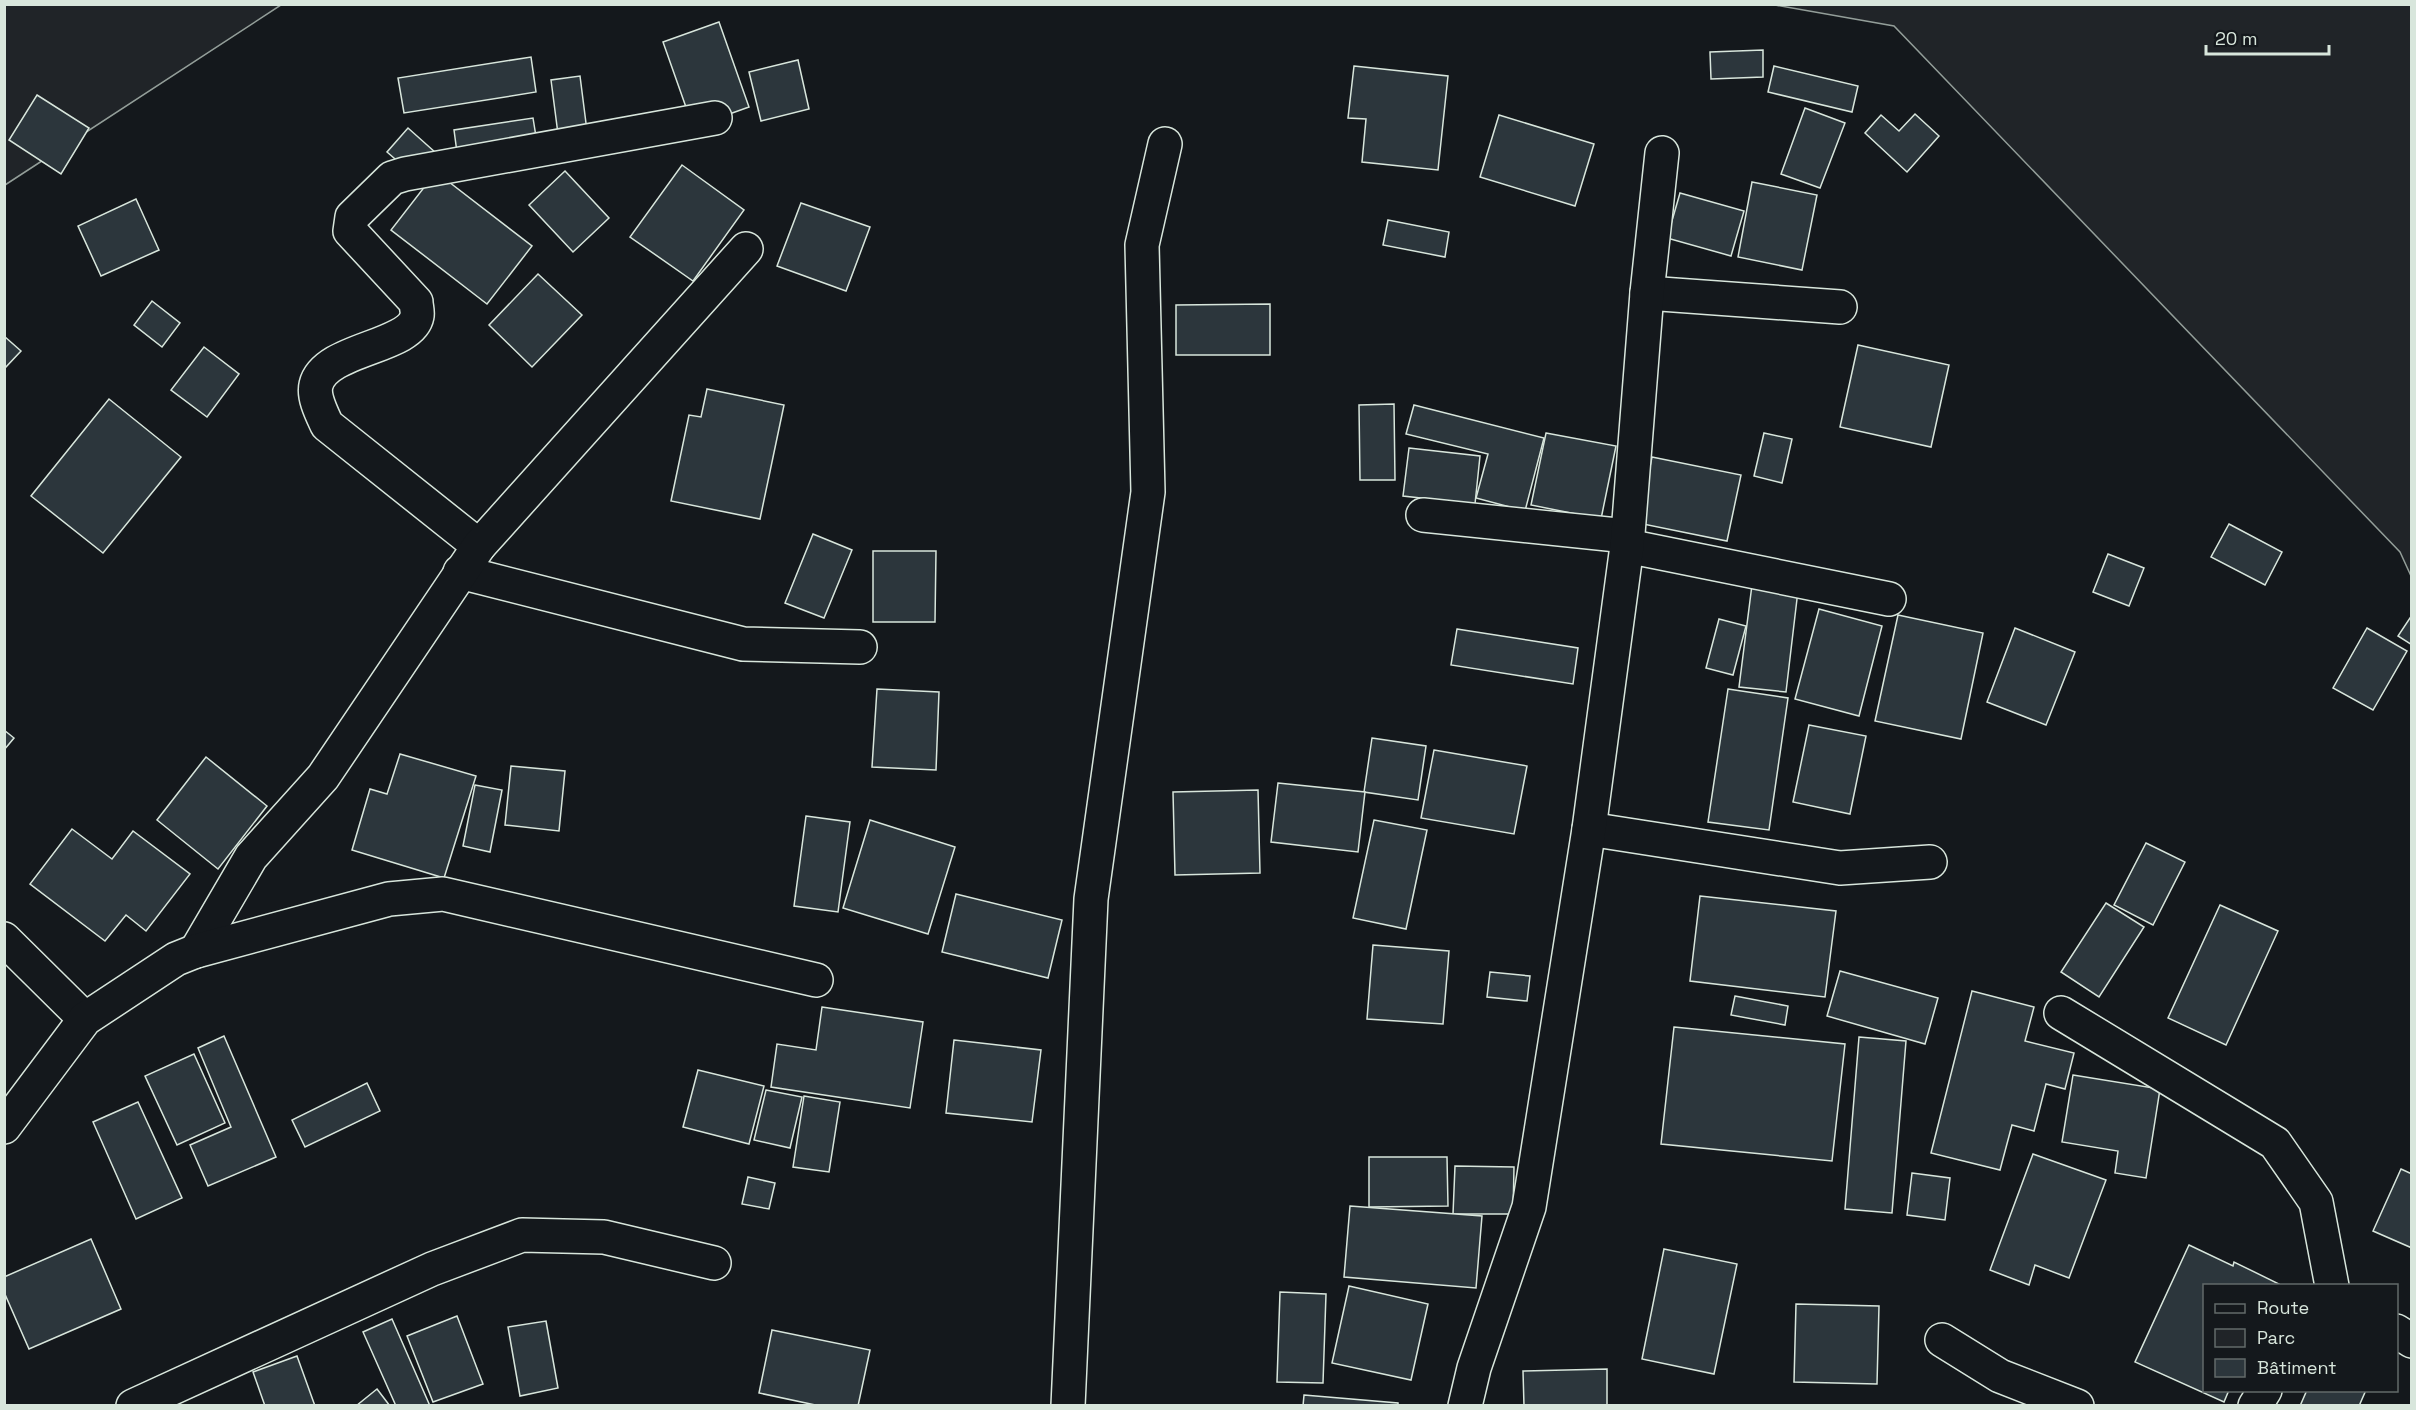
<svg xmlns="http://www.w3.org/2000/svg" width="2416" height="1410" viewBox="0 0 2416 1410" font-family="'Space Grotesk',sans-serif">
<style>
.green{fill:#202428;stroke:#939e99;stroke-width:1.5}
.building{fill:#2c363c;stroke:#d8e6dc;stroke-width:1.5}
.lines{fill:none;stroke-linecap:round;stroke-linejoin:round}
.street-casing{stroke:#d8e6dc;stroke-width:36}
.street{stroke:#14181c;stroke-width:33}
</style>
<rect width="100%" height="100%" fill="#14181c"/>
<g class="green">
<path d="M 5,5 L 281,5 L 5,185 Z"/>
<path d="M 1775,5 L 2411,5 L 2411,576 L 2400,552 L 1894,26 Z"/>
</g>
<g class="building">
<path d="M 719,22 L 749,107 L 693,127 L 663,42 Z"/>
<path d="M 1763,50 L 1763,77 L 1711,79 L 1710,52 Z"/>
<path d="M 531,57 L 536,92 L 404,113 L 398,78 Z"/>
<path d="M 798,60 L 809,109 L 761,121 L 749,72 Z"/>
<path d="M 1354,66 L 1448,76 L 1438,170 L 1362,162 L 1366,119 L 1348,118 Z"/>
<path d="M 1774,66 L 1858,86 L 1852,112 L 1768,92 Z"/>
<path d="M 580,76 L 587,131 L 558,134 L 551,80 Z"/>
<path d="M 37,95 L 89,128 L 61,174 L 9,140 Z"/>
<path d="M 1805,108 L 1845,123 L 1820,188 L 1781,174 Z"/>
<path d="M 1915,114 L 1939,136 L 1907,172 L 1865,133 L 1881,115 L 1899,131 Z"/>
<path d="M 1499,115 L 1594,144 L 1575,206 L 1480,177 Z"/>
<path d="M 533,118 L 538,149 L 458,160 L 454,130 Z"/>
<path d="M 408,128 L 445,161 L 424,184 L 387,152 Z"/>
<path d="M 682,165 L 744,210 L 693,281 L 630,237 Z"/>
<path d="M 565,171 L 609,218 L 573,252 L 529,205 Z"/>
<path d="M 436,172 L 532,246 L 487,304 L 391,230 Z"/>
<path d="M 1752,182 L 1817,195 L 1802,270 L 1738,257 Z"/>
<path d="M 1680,193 L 1744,211 L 1731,256 L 1667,238 Z"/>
<path d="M 136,199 L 159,250 L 101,276 L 78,226 Z"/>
<path d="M 801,203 L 870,227 L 846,291 L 777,266 Z"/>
<path d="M 1388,220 L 1449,232 L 1445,257 L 1383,245 Z"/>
<path d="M 538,274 L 582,315 L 532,367 L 489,325 Z"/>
<path d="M 152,301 L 180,323 L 162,347 L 134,325 Z"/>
<path d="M 1270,304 L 1270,355 L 1176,355 L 1176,305 Z"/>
<path d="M 4,336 L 21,351 L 4,369 Z"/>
<path d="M 1858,345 L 1949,365 L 1931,447 L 1840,427 Z"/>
<path d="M 204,347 L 239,374 L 207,417 L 171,390 Z"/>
<path d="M 707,389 L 784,405 L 760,519 L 671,501 L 689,415 L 701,417 Z"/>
<path d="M 109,399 L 181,457 L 103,553 L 31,496 Z"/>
<path d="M 1394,404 L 1395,480 L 1360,480 L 1359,405 Z"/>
<path d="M 1414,405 L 1544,438 L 1525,511 L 1476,498 L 1488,454 L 1406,434 Z"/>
<path d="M 1546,433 L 1616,446 L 1601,519 L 1531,505 Z"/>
<path d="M 1764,433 L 1792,439 L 1782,483 L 1754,476 Z"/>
<path d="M 1409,448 L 1480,456 L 1475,504 L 1403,496 Z"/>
<path d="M 1652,457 L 1741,475 L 1727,541 L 1638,523 Z"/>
<path d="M 2229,524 L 2282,552 L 2265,585 L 2211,557 Z"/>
<path d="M 813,534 L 852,550 L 824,618 L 785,603 Z"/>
<path d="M 873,551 L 936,551 L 935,622 L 873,622 Z"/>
<path d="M 2108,554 L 2144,568 L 2129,606 L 2093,592 Z"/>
<path d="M 1753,577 L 1799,582 L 1786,692 L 1739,687 Z"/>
<path d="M 1819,609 L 1882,626 L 1859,716 L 1795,699 Z"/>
<path d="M 1898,615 L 1983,633 L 1961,739 L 1875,721 Z"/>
<path d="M 2412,615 L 2412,645 L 2398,636 Z"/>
<path d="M 1719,619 L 1746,626 L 1733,675 L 1706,668 Z"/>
<path d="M 2015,628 L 2075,652 L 2046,725 L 1987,702 Z"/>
<path d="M 2367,628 L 2407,651 L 2373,710 L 2333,688 Z"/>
<path d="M 1457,629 L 1578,648 L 1573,684 L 1451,665 Z"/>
<path d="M 877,689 L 939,692 L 936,770 L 872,767 Z"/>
<path d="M 1728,689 L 1788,698 L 1769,830 L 1708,822 Z"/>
<path d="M 1809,725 L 1866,736 L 1850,814 L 1793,802 Z"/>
<path d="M 4,730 L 14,738 L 4,750 Z"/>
<path d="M 1372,738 L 1426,746 L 1418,800 L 1364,792 Z"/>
<path d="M 1434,750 L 1527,766 L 1514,834 L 1421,818 Z"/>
<path d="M 400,754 L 476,776 L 444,878 L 352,850 L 370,789 L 387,794 Z"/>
<path d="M 206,757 L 267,806 L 218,869 L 157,820 Z"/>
<path d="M 511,766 L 565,771 L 559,831 L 505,825 Z"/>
<path d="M 1278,783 L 1365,792 L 1358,852 L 1271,842 Z"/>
<path d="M 475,785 L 502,790 L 490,852 L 463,846 Z"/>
<path d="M 1258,790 L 1260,873 L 1175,875 L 1173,792 Z"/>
<path d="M 806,816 L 850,822 L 838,912 L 794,906 Z"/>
<path d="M 870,820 L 955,847 L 928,934 L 843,908 Z"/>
<path d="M 1374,820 L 1427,830 L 1406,929 L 1353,918 Z"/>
<path d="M 72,829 L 112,859 L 133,831 L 190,874 L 146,931 L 126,915 L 105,941 L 30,884 Z"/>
<path d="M 2146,843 L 2185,862 L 2153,925 L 2114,905 Z"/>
<path d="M 956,894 L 1062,920 L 1048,978 L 942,952 Z"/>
<path d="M 1700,896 L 1836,911 L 1825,997 L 1690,981 Z"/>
<path d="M 2106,903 L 2144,927 L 2099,997 L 2061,972 Z"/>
<path d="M 2220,905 L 2278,931 L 2226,1045 L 2168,1018 Z"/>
<path d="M 1373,945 L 1449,951 L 1443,1024 L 1367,1019 Z"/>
<path d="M 1840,971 L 1938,998 L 1925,1044 L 1827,1016 Z"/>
<path d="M 1490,972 L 1530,976 L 1527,1001 L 1487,997 Z"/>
<path d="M 1972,991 L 2034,1007 L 2025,1041 L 2074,1053 L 2065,1089 L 2046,1084 L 2034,1131 L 2012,1125 L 2000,1170 L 1931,1153 Z"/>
<path d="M 1735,996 L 1788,1006 L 1785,1025 L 1731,1015 Z"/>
<path d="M 822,1007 L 923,1022 L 910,1108 L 771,1087 L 777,1044 L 816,1050 Z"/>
<path d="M 1674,1027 L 1845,1044 L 1832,1161 L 1661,1144 Z"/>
<path d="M 224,1036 L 276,1157 L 208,1186 L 190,1145 L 231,1127 L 198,1048 Z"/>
<path d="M 1859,1037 L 1906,1041 L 1892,1213 L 1845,1209 Z"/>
<path d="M 954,1040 L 1041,1050 L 1032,1122 L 946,1113 Z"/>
<path d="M 194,1054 L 225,1123 L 177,1145 L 145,1076 Z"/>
<path d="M 698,1070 L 764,1086 L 749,1144 L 683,1127 Z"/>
<path d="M 2073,1075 L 2160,1089 L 2146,1178 L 2115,1173 L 2118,1151 L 2062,1142 Z"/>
<path d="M 367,1083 L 380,1111 L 305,1147 L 292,1120 Z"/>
<path d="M 766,1090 L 802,1097 L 790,1148 L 754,1140 Z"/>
<path d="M 804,1096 L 840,1102 L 829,1172 L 793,1167 Z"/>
<path d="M 138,1102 L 182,1198 L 136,1219 L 93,1122 Z"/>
<path d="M 2033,1154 L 2106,1180 L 2069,1278 L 2035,1265 L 2029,1285 L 1990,1270 Z"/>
<path d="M 1369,1157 L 1447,1157 L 1448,1206 L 1369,1207 Z"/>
<path d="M 1455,1166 L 1514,1167 L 1513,1214 L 1453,1214 Z"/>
<path d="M 2401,1169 L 2412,1174 L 2412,1248 L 2373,1231 Z"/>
<path d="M 1912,1173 L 1950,1178 L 1945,1220 L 1907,1215 Z"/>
<path d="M 748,1177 L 775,1183 L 769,1209 L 742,1204 Z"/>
<path d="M 1350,1206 L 1482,1216 L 1476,1288 L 1344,1277 Z"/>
<path d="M 91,1239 L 121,1309 L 29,1349 L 4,1292 L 4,1277 Z"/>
<path d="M 2189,1245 L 2233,1266 L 2234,1262 L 2279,1284 L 2278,1286 L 2204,1286 L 2204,1390 L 2229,1390 L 2224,1402 L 2135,1362 Z"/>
<path d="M 1664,1249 L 1737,1264 L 1714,1374 L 1642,1359 Z"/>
<path d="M 1349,1286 L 1428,1304 L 1411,1380 L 1332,1363 Z"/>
<path d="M 1280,1292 L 1326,1294 L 1323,1383 L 1277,1382 Z"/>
<path d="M 1796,1304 L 1879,1306 L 1877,1384 L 1794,1382 Z"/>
<path d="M 457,1316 L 483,1384 L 433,1402 L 407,1336 Z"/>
<path d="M 392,1319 L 430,1406 L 396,1406 L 363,1332 Z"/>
<path d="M 546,1321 L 558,1388 L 520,1396 L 508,1327 Z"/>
<path d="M 772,1330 L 870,1350 L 858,1406 L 820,1406 L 759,1393 Z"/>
<path d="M 297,1356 L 315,1406 L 265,1406 L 253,1372 Z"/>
<path d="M 1607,1369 L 1607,1406 L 1524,1406 L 1523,1371 Z"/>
<path d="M 377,1389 L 390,1406 L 356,1406 Z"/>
<path d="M 2307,1390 L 2366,1390 L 2359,1406 L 2300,1406 Z"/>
<path d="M 1304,1395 L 1398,1403 L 1398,1406 L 1303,1406 Z"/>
</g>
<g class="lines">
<defs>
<g id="street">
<path d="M 1647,293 L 1840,307"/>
<path d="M 1423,515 L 1627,536"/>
<path d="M 479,546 L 327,425 C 322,414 313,397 316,385 C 325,348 411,348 417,316 C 418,312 416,306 416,302 L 350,231 L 352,217 L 392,178 L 405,174 L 715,118"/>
<path d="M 1627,546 L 1889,599"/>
<path d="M 460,572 L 743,644 L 860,647"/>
<path d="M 1589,829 L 1840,868 L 1930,862"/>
<path d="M 4,939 L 85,1019"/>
<path d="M 196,951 L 251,857 L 323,777 L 479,546 L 746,249"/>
<path d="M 2061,1013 L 2275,1143 L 2316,1202 L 2332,1286"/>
<path d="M 4,1127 L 85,1019 L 176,959 L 196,951 L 389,899 L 443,894 L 816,980"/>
<path d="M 2396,1331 L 2412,1341"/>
<path d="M 1942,1340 L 2000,1376 L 2077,1406"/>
<path d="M 133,1406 L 432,1269 L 522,1235 L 604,1237 L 714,1263"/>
<path d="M 1068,1406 L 1091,899 L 1148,492 L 1142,245 L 1165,144"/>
<path d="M 1465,1406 L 1474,1368 L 1529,1207 L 1589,829 L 1627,546 L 1647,293 L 1662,153"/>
<path d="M 2255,1406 L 2265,1390"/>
</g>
</defs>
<use href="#street" class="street-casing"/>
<use href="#street" class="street"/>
</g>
<rect width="2416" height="1410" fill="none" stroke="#d8e6dc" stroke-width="12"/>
<rect x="2203" y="1284" width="195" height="108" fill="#14181c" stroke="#626a69" stroke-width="1.5"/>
<rect x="2215" y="1304" width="30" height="9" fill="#14181c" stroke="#626a69" stroke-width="1.5"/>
<text x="2257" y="1314" font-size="18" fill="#d8e6dc">Route</text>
<rect x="2215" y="1329" width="30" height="18" fill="#202428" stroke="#626a69" stroke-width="1.5"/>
<text x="2257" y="1344" font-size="18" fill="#d8e6dc">Parc</text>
<rect x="2215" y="1359" width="30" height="18" fill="#2c363c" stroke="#626a69" stroke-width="1.5"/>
<text x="2257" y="1374" font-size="18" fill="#d8e6dc">Bâtiment</text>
<path d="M2206 45v9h123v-9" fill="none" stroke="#d8e6dc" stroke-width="3"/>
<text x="2215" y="45" font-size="18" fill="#d8e6dc" stroke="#14181c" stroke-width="4.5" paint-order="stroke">20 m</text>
</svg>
